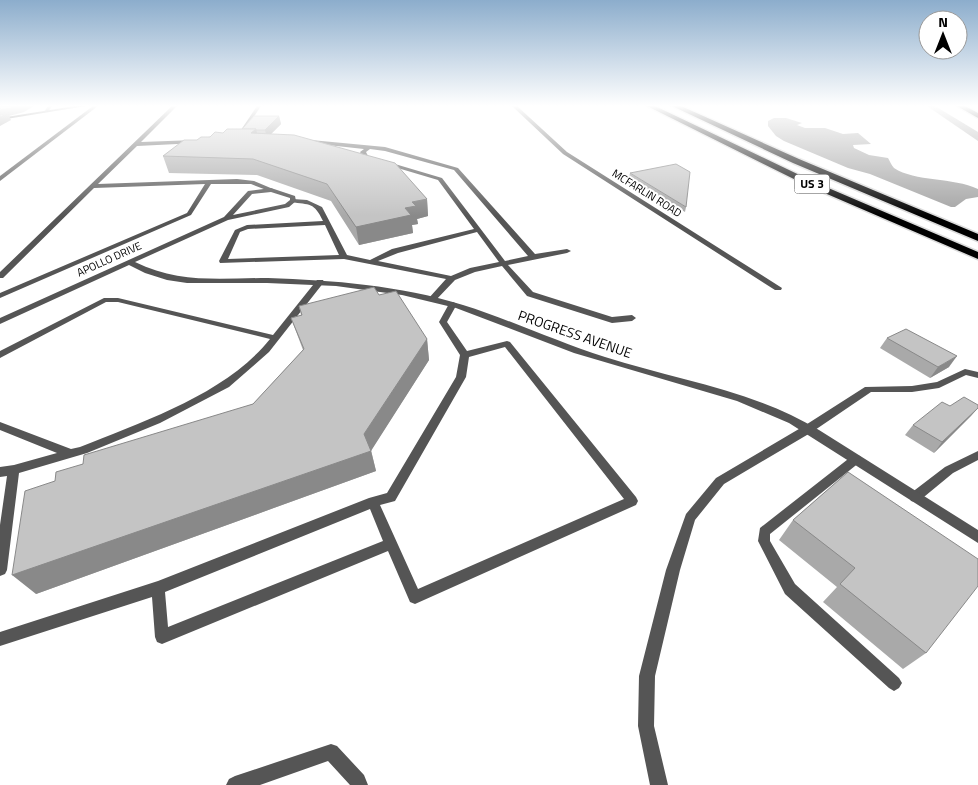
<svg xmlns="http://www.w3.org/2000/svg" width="978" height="785" viewBox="0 0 978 785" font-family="'Titillium Web',sans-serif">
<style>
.water{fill:#a3a3a3}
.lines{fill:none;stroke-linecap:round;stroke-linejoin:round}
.highway-casing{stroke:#dbdbdb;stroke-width:3}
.lane{fill:#555;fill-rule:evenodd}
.street{fill:#555;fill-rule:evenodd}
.secondary{fill:#222;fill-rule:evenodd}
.highway{fill:#000;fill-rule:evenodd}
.wall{fill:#a9a9a9}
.shaded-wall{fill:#898989}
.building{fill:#c4c4c4;stroke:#898989}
.labels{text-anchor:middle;stroke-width:4;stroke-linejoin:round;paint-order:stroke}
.far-street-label{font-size:11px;fill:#000;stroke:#fff}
.shield{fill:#fff;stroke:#4c4c4c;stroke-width:1}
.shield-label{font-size:12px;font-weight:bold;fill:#000}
.street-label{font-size:14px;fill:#000;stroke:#fff}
</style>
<rect width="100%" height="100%" fill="#fff"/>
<g class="water">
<path d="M 927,106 L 935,106 L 978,132 L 978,141 Z"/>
<path d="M 786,118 L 802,123 L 797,125 L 805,128 L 825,128 L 843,134 L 858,133 L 871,144 L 853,145 L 854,148 L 869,155 L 888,158 C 890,161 891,165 894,168 C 915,182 953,177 978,189 L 978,197 L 966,199 L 955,207 L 951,207 L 870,174 L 848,168 L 784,141 L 776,136 L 768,126 L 768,121 L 774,118 Z"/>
</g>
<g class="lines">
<defs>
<g id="highway">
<path d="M 647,106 L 655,106 L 812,181 L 978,252 L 978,259 L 806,185 Z"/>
<path d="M 672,106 L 681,106 L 799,159 L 978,234 L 978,241 L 793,163 Z"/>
<path d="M 957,106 L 965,106 L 978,113 L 978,118 Z"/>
</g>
</defs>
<use href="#highway" class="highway-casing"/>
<g class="lane">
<path d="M 172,106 L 177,106 L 141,142 L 195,140 L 197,141 L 197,143 L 137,146 L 98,184 L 237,179 L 254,181 L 273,189 L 273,191 L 269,191 L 251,184 L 211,184 L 191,215 L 0,298 L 0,293 L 187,213 L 205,184 L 94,188 L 3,278 L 0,278 L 0,272 Z"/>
<path d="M 257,106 L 261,106 L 243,133 L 239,133 Z"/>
<path d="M 311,140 L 385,147 L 458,168 L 535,254 L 567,249 L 571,251 L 567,253 L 508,265 L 533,292 L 612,317 L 632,315 L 636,318 L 632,321 L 612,323 L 527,296 L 502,266 L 475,272 L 455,280 L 435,301 L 432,301 L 428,299 L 446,279 L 344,259 L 220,263 L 219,261 L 235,230 L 247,225 L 323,221 C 314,202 310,205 291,202 L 290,201 L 293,199 L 307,200 L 322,207 L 347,255 L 370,260 L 392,249 L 474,229 L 438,180 L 364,158 L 360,152 L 364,149 L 309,143 L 309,141 ZM 370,149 L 385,151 L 454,170 L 528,256 L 505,261 L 442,178 L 368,156 L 366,152 ZM 325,225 L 339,255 L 228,259 L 240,232 L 248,229 ZM 477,232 L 499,262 L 470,268 L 451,276 L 378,261 L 398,253 Z"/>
<path d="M 317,280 L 323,280 L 324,282 L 269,352 L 229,387 L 160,423 L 87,453 L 19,473 L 7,570 L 5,574 L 0,576 L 0,525 L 7,476 L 0,477 L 0,467 L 14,465 L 57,453 L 0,430 L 0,422 L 71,449 L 80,447 C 144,421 226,394 270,339 L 118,302 L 106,302 L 0,358 L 0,351 L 104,298 L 118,298 L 273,335 Z"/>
<path d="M 450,302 L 453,302 L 457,304 L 447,322 L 467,351 L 507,341 L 510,342 L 636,497 L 638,501 L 636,505 L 415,604 L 410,602 L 388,551 L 162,644 L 157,642 L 155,637 L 152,597 L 0,646 L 0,632 L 158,581 L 369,498 L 387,493 L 456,377 L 460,355 L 439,322 ZM 505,347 L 624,499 L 418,589 L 380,505 L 395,501 L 466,377 L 469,357 ZM 370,509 L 383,541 L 168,627 L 165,592 Z"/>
<path d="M 965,369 L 978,372 L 978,378 L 966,375 L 939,388 L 912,392 L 871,392 L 812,432 L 724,484 L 695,520 L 680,570 L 655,676 L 654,726 L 668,785 L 650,785 L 638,726 L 639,676 L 666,570 L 686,514 L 716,478 L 804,426 L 865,387 L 912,386 L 937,382 Z"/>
<path d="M 978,451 L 978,460 L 953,473 L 919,501 L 915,502 L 911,501 L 909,497 L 911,493 L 945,467 Z"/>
<path d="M 856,455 L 860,456 L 862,459 L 860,462 L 770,534 L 770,541 L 795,584 L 899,678 L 902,683 L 899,688 L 894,691 L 889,688 L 785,594 L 758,541 L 760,528 L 852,456 Z"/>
<path d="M 331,744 L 337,746 L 364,775 L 368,785 L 350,785 L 328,761 L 260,785 L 226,785 L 229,779 L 235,776 Z"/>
</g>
<g class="street">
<path d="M 48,106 L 52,106 L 48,112 L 44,112 Z"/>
<path d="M 93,106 L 98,106 L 0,181 L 0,176 Z"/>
<path d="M 512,106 L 517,106 L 567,152 L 782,288 L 781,290 L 775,290 L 563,154 Z"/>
<path d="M 271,188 L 295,196 L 296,201 L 289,207 L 228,220 L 135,262 C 179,284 221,278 268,278 C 301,279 334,281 366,285 C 399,289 431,295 463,305 C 511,320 557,342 605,357 C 677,380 753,390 819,430 L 978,530 L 978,543 L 789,423 L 737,401 L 574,353 L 456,308 L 402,295 L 336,286 L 267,283 L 187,283 L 167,280 L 145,273 L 129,265 L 0,324 L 0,318 L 224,217 L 248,191 ZM 271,192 L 290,198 L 290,200 L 285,204 L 233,215 L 252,194 Z"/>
</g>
<path class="secondary" d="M 75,106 L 86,106 L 0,120 L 0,118 Z"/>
<use href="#highway" class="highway"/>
</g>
<g class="wall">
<path d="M 279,116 L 281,124 L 271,134 L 427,199 L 428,216 L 417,219 L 418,224 L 412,225 L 413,233 L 359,245 L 331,201 L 257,175 L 169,173 L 163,156 L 197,140 L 223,133 L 242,129 Z"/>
<path d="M 630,173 L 686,207 L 685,212 L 629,177 Z"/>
<path d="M 379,295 L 427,339 L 429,360 L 371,450 L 376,471 L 36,594 L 55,481 L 83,464 L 253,404 L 303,350 L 291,318 L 301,315 L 299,306 Z"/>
<path d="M 887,338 L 949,367 L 930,378 L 880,348 Z"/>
<path d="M 950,406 L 978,408 L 934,453 L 905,435 L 913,425 Z"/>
<path d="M 848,472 L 926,653 L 903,669 L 823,602 L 837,587 L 779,540 L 793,520 Z"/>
</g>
<g class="shaded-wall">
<path d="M 20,106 L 34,106 L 24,112 L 9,116 L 11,120 L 0,126 L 0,110 Z"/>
<path d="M 279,116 L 281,124 L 267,138 L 265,130 Z"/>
<path d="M 256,129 L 260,144 L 251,133 Z"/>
<path d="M 427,199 L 428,216 L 417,219 L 418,224 L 412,225 L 413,233 L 359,245 L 356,227 L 405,208 L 412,202 Z"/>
<path d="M 427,339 L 429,360 L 371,451 L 376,471 L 36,594 L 12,575 L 364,434 Z"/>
<path d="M 957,356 L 949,367 L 930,378 L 938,367 Z"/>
<path d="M 978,408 L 971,416 L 934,453 L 942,442 Z"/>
</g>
<g class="building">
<path d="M 0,106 L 20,106 L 0,110 Z"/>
<path d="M 7,114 L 0,117 L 0,115 Z"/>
<path d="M 254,116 L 279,116 L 265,130 L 256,130 L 256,129 L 242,129 Z"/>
<path d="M 227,129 L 256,129 L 251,133 L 294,135 L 395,163 L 427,199 L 412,202 L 416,206 L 405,208 L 411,215 L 356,227 L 327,184 L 253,159 L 163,156 L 184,140 L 197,140 L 201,137 L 210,137 L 215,132 L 223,133 Z"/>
<path d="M 676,164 L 690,172 L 686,207 L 630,173 Z"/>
<path d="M 374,287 L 379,295 L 396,291 L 427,339 L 364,434 L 371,451 L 12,575 L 25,491 L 55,481 L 56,472 L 83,464 L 84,455 L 253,404 L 304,349 L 291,318 L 302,315 L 299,306 Z"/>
<path d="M 906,329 L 957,356 L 938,367 L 887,338 Z"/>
<path d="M 964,397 L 978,405 L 978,408 L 942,442 L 913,425 L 942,402 L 950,406 Z"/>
<path d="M 848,472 L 978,559 L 978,586 L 926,653 L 840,584 L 855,568 L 793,520 Z"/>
</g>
<linearGradient id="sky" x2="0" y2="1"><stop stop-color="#8cadcc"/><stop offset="0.49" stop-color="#fff"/><stop offset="1" stop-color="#fff" stop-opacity="0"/></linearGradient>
<rect width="978" height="216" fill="url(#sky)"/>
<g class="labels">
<g class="far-street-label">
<text transform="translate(647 193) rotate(32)" y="4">MCFARLIN ROAD</text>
<text transform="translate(109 259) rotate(-24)" y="4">APOLLO DRIVE</text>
</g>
<rect class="shield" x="794.5" y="174.5" width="35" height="19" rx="4"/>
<g class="shield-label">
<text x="812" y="188">US 3</text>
</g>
<g class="street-label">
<text transform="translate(575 334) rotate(19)" y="5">PROGRESS AVENUE</text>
</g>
</g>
<g transform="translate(943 35)"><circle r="24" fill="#ffffff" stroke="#999999"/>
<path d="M0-4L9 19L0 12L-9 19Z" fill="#000000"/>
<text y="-8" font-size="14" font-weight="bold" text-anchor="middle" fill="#000000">N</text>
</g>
</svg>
